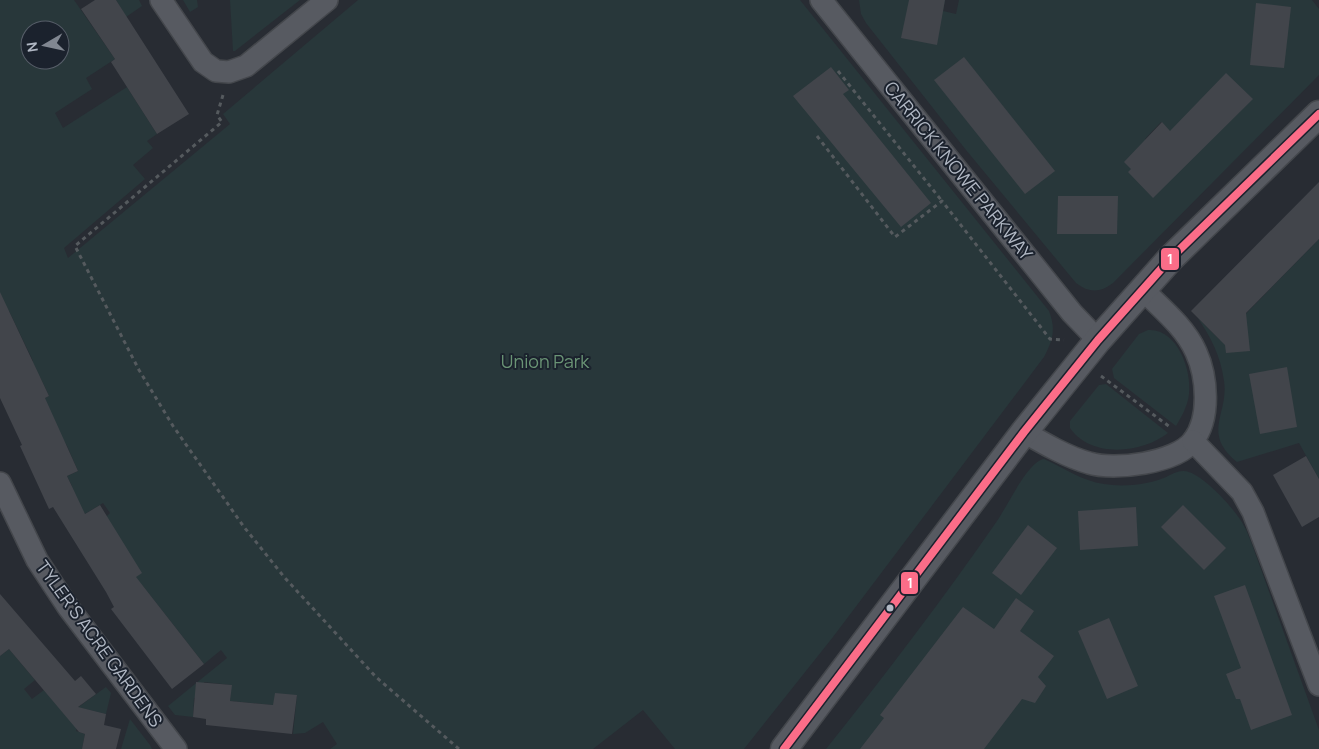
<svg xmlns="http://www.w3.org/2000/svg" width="1319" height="749" viewBox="0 0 1319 749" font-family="Manrope,sans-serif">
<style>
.green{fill:#28373a;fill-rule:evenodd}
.building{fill:#42454b}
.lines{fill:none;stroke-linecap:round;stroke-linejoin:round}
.minor-casing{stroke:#44474c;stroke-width:24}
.tertiary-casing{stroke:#44474c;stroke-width:29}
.path{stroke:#555a5e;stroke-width:3;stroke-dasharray:4 4;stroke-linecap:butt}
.minor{stroke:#575a61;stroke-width:21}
.tertiary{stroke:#575a61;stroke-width:26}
.bus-1-casing{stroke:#1b222d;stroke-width:11}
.bus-1{stroke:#fb6d88;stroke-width:8}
.bus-dot{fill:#b1b8c4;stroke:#1b222d;stroke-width:2}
.labels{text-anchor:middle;stroke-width:4;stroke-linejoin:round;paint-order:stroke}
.street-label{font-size:18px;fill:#b1b8c4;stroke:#1b222d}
.park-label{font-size:18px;fill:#6a9475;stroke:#1b222d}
.line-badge{stroke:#1b222d;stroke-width:2}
.badge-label{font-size:14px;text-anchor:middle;font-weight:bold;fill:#fff}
</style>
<rect width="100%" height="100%" fill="#282c33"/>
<g class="green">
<path d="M 0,0 L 74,0 L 115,59 L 86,78 L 92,89 L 55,113 L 63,128 L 127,87 L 157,134 L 147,141 L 153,148 L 133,165 L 145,179 L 64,248 L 68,258 L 230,124 L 223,114 L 358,0 L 800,0 L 1049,311 C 1056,329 1053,340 1044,357 L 833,637 L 744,749 L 675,749 L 643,710 L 593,749 L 330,749 L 337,744 L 323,722 L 305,733 L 293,734 L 297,695 L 273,705 L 230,701 L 231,685 L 204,682 L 202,698 L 194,698 L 193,717 L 175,715 L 168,706 L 227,658 L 221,650 L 204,664 L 142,585 L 115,606 L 107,516 L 110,513 L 103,503 L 85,514 L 64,489 L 72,486 L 67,476 L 78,471 L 67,446 L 35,403 L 49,396 L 40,377 L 26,384 L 12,371 L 33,361 L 9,311 L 0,315 ZM 30,30 L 60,30 L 60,60 L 30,60 Z"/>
<path d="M 116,0 L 139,0 L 142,6 L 126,17 Z"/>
<path d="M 183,0 L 197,0 L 198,7 L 190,12 Z"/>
<path d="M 230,0 L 300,0 L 235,51 L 233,51 Z"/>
<path d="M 859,0 L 945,0 L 943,11 L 956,14 L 959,0 L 1312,0 L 1319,9 L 1319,75 L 1113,283 C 1100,293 1089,293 1076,283 L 966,150 L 866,23 L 861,14 ZM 1161,122 L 1162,122 L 1153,147 L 1145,139 Z"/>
<path d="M 1319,239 L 1319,479 L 1299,443 L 1237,462 C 1201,433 1229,414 1224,381 C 1221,357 1211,337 1197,317 L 1220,340 Z"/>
<path d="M 1148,330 C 1177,328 1192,370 1189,394 C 1188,405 1182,416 1176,426 L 1114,378 L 1112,369 L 1139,334 Z"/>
<path d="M 1106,384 L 1168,433 C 1143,453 1091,459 1070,428 L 1070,421 L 1099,385 Z"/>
<path d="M 1044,459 C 1064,468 1082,481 1104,484 C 1122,487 1145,485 1161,479 C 1168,477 1175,471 1183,471 C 1200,470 1237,511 1244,526 C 1248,532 1250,540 1253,547 L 1319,730 L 1319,749 L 826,749 C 885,675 943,599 997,521 C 1007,507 1028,461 1044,459 Z"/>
<path d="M 9,649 L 35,680 L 24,689 L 32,699 L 44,690 L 66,716 L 106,687 L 111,693 L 106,714 L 81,708 L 76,731 L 85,734 L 82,749 L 0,749 L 0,656 Z"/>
<path d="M 130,719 L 150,745 L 152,749 L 121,749 Z"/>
</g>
<g class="building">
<path d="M 95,0 L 116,0 L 189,114 L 157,134 L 111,62 L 115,59 L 81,9 Z"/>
<path d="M 909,0 L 945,0 L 937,45 L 901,38 Z"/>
<path d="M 1256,3 L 1291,7 L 1284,68 L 1250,65 Z"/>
<path d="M 964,57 L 1055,171 L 1025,194 L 934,80 Z"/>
<path d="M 831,67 L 849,90 L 843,94 L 931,203 L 901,227 L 793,96 Z"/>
<path d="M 1226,73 L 1253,99 L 1153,198 L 1128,172 L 1131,169 L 1124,162 L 1162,122 L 1170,131 Z"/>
<path d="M 1319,182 L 1319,239 L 1246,313 L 1250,351 L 1226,353 L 1225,345 L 1191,311 Z"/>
<path d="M 1058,196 L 1118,196 L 1117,234 L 1057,234 Z"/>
<path d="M 0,292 L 49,396 L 45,398 L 78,471 L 67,476 L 85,514 L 100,505 L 142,573 L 136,577 L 204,664 L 172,689 L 111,609 L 114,607 L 106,592 L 53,507 L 49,509 L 20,446 L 22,445 L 0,398 Z"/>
<path d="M 1287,367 L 1297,427 L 1260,434 L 1249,374 Z"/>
<path d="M 1306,456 L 1319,479 L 1319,517 L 1302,527 L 1273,475 Z"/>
<path d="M 1183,505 L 1226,548 L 1204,570 L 1161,527 Z"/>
<path d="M 1136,507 L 1138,546 L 1080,550 L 1078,511 Z"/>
<path d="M 1028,525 L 1057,548 L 1021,595 L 992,573 Z"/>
<path d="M 1245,585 L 1292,715 L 1251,730 L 1240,699 L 1236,699 L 1226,674 L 1241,668 L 1214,596 Z"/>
<path d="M 0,594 L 75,681 L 81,676 L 96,694 L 78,707 L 106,714 L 104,725 L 121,729 L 116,749 L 82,749 L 85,734 L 79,732 L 9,649 L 0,656 Z"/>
<path d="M 1016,598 L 1034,611 L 1020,631 L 1054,656 L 1038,677 L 1046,686 L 1035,703 L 1022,699 L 984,749 L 860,749 L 884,718 L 880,715 L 963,607 L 994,629 Z"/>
<path d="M 1109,618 L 1138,686 L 1107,699 L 1078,631 Z"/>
<path d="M 196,682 L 232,685 L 230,701 L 273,705 L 275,693 L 297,695 L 292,734 L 206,725 L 206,719 L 193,717 Z"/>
</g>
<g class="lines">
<defs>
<g id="minor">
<path d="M 161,0 L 203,62 L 216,71 L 229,72 L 246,66 L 327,0"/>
<path d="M 821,0 L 1072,313 L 1098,340"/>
<path d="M 1024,432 C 1043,443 1067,457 1089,463 C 1114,471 1176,463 1193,441 C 1211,418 1207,376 1196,352 C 1185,327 1161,308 1142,289"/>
<path d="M 1193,441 L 1242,492 L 1253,512 L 1319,685"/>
<path d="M 0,483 L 37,560 L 68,607 L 176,749"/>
</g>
<path id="tertiary" d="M 784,749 L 1024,432 L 1098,340 L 1170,259 L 1319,114"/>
</defs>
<use href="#minor" class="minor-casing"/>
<use href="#tertiary" class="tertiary-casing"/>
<g class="path">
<path d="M 838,71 L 942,201"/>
<path d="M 223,95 L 217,115 L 222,122 L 75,246 L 139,370 L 173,426 L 244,527 L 285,578 L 376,677 L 459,749"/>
<path d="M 817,136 L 895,237 L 942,201 L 1050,339 L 1064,340"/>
<path d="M 1101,376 L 1170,427"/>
</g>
<use href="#minor" class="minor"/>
<use href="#tertiary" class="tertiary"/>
<defs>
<path id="bus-1" d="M 784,749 L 1024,432 L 1098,340 L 1170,259 L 1319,114"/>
</defs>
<use href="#bus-1" class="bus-1-casing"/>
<use href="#bus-1" class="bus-1"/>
</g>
<circle class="bus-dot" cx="890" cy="608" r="4.5"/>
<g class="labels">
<g class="street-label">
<text transform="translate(958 171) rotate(51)" y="6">CARRICK KNOWE PARKWAY</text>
<text transform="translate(99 644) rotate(54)" y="6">TYLER'S ACRE GARDENS</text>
</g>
<g class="park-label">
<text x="545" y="368">Union Park</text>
</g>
</g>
<g class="line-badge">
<rect x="1160" y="247" width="20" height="24" rx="5" fill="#fb6d88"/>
<rect x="900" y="571" width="19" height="24" rx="5" fill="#fb6d88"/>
</g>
<g class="badge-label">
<text x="1170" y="264">1</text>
<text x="910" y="588">1</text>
</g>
<g transform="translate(45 45) rotate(261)"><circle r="24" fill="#1b222d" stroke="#575e69"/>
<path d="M0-4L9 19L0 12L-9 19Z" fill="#818791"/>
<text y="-8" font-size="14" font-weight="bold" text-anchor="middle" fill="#b1b8c4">N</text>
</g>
</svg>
